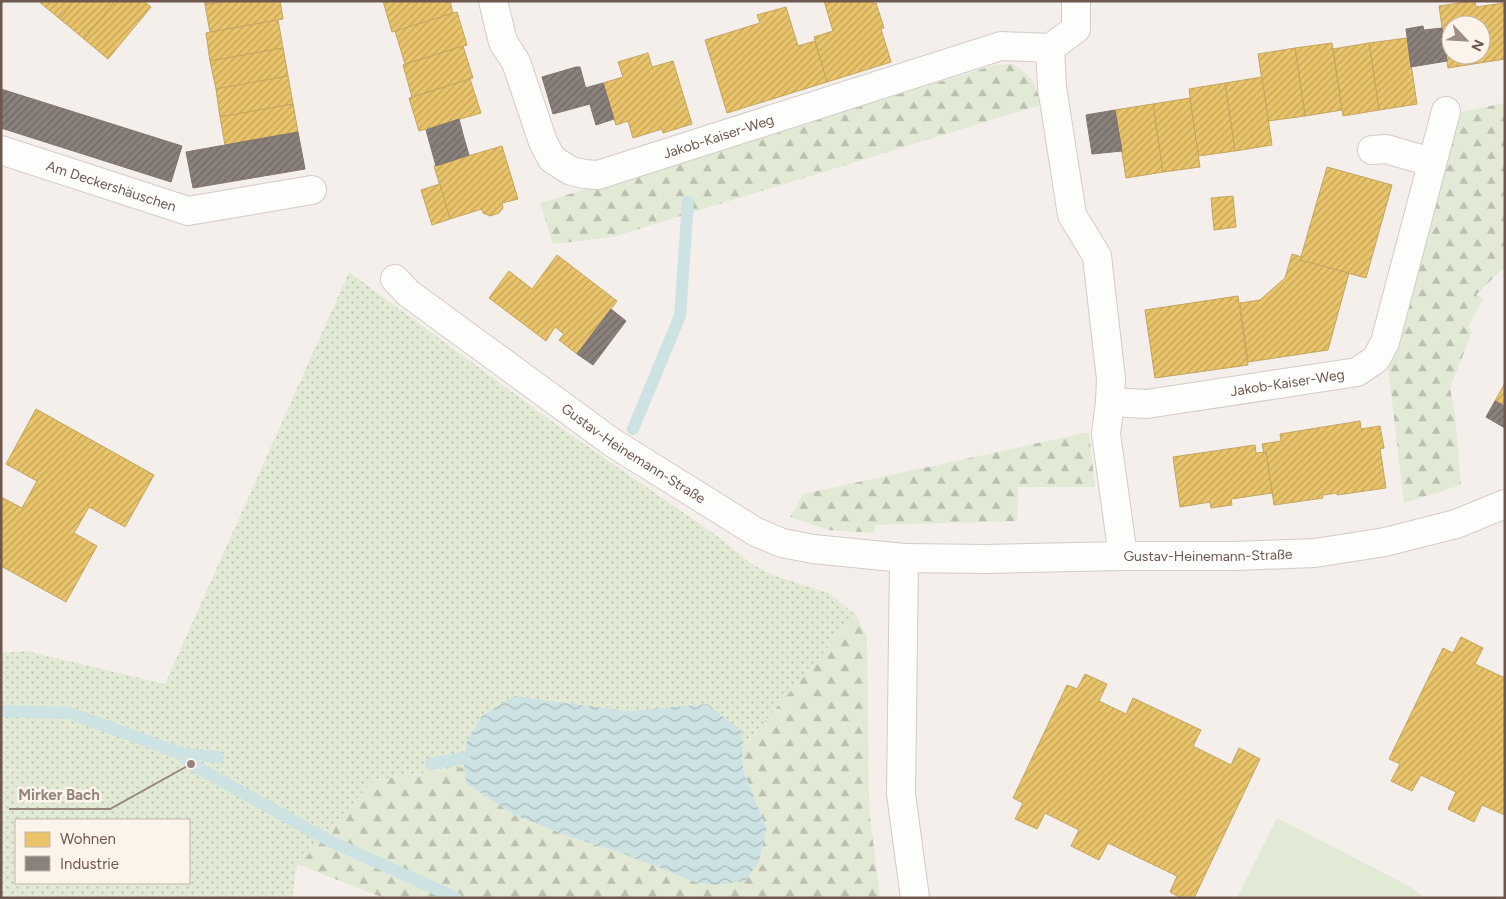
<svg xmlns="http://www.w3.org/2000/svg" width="1506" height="899" viewBox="0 0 1506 899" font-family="Figtree,sans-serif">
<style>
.grass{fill:url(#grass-dots);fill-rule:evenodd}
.forest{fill:url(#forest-firs)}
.green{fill:#e2ead6}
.water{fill:url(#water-waves)}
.homes{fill:url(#homes-hatch);stroke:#c4a461;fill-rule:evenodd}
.industry{fill:url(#industry-hatch);stroke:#82756e}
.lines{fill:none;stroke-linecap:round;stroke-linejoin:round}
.stream{stroke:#cde2e3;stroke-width:12}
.minor-casing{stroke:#d3ccc8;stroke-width:30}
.minor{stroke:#fdfdfc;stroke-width:28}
.labels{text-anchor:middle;stroke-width:5;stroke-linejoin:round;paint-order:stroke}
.street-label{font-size:14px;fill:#6e584d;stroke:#fcf4ea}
.leader{fill:none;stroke:#96857c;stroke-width:2}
.callout-dot{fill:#96857c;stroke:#fcf4ea;stroke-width:2}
.callout-label{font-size:15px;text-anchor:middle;font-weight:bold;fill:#96857c;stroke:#fcf4ea;stroke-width:5;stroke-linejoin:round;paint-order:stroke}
</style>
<defs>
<pattern id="grass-dots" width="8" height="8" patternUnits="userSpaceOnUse" patternTransform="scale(1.25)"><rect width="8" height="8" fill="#e2ead6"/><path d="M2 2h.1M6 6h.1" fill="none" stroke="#bbc0b0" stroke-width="1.8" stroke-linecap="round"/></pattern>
<pattern id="forest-firs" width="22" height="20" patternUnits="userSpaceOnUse" patternTransform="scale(1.25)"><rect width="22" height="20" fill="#e2ead6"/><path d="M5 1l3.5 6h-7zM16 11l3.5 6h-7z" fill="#bbc0b0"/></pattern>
<pattern id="water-waves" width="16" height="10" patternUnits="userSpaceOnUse" patternTransform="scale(1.25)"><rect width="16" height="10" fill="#cde2e3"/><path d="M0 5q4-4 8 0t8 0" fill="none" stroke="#abbaba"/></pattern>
<pattern id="homes-hatch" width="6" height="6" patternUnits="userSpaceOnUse" patternTransform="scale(1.25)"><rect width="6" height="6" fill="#e9c46a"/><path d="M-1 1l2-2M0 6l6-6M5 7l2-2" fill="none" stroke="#c1a259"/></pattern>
<pattern id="industry-hatch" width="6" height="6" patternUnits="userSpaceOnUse" patternTransform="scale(1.25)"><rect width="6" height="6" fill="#8a817c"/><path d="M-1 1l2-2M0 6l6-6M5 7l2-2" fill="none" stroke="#706763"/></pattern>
</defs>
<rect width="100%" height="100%" fill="#f4efea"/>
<path class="grass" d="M 349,272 L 561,428 L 713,533 L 753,565 L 775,576 L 829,593 L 856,615 L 742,748 L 742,731 L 707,704 L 628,711 L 513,696 L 466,743 L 464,767 L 374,780 L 299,865 L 297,865 L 292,898 L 1,898 L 1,770 L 27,771 L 1,769 L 1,653 L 26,651 L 165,684 ZM 16,820 L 189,820 L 189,883 L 16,883 Z"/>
<g class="forest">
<path d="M 1013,64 C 1032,76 1036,83 1040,105 L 613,237 L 553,244 L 540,203 L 995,65 Z"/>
<path d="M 1505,103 L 1505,266 L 1476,295 L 1483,299 L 1468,327 L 1472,332 L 1450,388 L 1455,414 L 1461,485 L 1404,503 L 1388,366 L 1396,348 L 1461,112 Z"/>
<path d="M 1089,432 L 1095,487 L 1018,487 L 1017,521 L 875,525 L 875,533 L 829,530 L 790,517 L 803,494 Z"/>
<path d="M 856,615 L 867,637 L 869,809 L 880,898 L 384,898 L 299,865 L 374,780 L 464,767 L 466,783 L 514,815 L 568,836 L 622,853 L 767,830 L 743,769 L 742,748 Z"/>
</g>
<path class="green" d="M 1277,818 L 1411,887 L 1425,898 L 1237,898 Z"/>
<path class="water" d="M 514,696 L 628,711 L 707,704 L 742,731 L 743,769 L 767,830 L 758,863 L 745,881 L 714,885 L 695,882 L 622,853 L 568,836 L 514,815 L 466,783 L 464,767 L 466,743 L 482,716 Z"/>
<g class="homes">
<path d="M 38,1 L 74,1 L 60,19 Z"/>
<path d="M 74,1 L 115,1 L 84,39 L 60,19 Z"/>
<path d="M 115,1 L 144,1 L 151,7 L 108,59 L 84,39 Z"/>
<path d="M 205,1 L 226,1 L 205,5 Z"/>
<path d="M 226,1 L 280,1 L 283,19 L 210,32 L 205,5 Z"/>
<path d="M 383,1 L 450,1 L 453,13 L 392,32 Z"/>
<path d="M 824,1 L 873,1 L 874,4 L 876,3 L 884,28 L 881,29 L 891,62 L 827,82 L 814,37 L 833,31 Z"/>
<path d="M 1473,1 L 1475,1 L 1476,7 L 1504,3 L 1505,59 L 1448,68 L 1439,6 ZM 1451,25 L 1481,25 L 1481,55 L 1451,55 Z"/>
<path d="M 786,7 L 798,46 L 815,41 L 827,82 L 727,113 L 705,40 L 760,23 L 757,15 Z"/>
<path d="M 457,12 L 467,45 L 405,64 L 395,31 Z"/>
<path d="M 278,20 L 283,48 L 210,61 L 206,33 Z"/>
<path d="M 1407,38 L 1417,104 L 1379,110 L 1369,43 Z"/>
<path d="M 1332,43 L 1342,110 L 1305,116 L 1295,48 Z"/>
<path d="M 1369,43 L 1379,110 L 1343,116 L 1333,49 Z"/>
<path d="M 463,46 L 473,78 L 412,97 L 403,65 Z"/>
<path d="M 283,48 L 288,76 L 216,89 L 210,61 Z"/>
<path d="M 1295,48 L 1305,116 L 1268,121 L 1258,54 Z"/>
<path d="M 648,53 L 652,67 L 673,61 L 692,124 L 663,133 L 662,129 L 633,138 L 628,121 L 616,125 L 603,83 L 623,77 L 618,62 Z"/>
<path d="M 288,76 L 293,104 L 220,117 L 216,89 Z"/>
<path d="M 1262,77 L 1272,145 L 1235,151 L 1225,83 Z"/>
<path d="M 470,79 L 481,113 L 419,131 L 409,98 Z"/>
<path d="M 1225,83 L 1235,151 L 1198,156 L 1189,89 Z"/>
<path d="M 1190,98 L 1200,167 L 1163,172 L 1153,104 Z"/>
<path d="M 293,104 L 298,132 L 225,145 L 220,117 Z"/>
<path d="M 1153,104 L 1163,172 L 1126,178 L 1115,110 Z"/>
<path d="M 502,146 L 518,199 L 502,203 L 503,208 L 499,213 L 490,216 L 483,213 L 482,209 L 450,219 L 434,166 Z"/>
<path d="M 1327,167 L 1392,185 L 1366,278 L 1300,260 Z"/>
<path d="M 440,184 L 450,219 L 432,225 L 421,190 Z"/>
<path d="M 1233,196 L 1236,227 L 1214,230 L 1211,198 Z"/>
<path d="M 1292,254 L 1302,257 L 1300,260 L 1349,273 L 1328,350 L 1248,362 L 1240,303 L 1260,300 L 1285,278 Z"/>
<path d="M 557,255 L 617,301 L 577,354 L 559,340 L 564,334 L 555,327 L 546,341 L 489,298 L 509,271 L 532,289 Z"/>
<path d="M 1238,296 L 1248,365 L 1155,378 L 1145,310 Z"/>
<path d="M 1505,383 L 1505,406 L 1495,401 Z"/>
<path d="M 36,409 L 154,475 L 125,527 L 89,507 L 74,533 L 97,546 L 66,602 L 1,566 L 1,497 L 22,508 L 37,481 L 6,464 Z"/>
<path d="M 1360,421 L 1361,429 L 1380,426 L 1384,448 L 1380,449 L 1386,488 L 1337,495 L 1337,493 L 1323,495 L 1323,498 L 1274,505 L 1266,452 L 1264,453 L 1262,444 L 1281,441 L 1280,434 Z"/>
<path d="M 1255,445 L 1256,453 L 1266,452 L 1272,493 L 1231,499 L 1232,505 L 1211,508 L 1210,502 L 1180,507 L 1173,457 Z"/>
<path d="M 1461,637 L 1483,648 L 1475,664 L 1505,678 L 1505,815 L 1482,805 L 1474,822 L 1448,809 L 1456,792 L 1421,775 L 1412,791 L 1391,781 L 1400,764 L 1389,759 L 1443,648 L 1453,653 Z"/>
<path d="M 1085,674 L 1107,684 L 1099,701 L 1126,714 L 1133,698 L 1201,730 L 1193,746 L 1231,765 L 1239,748 L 1260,759 L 1194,898 L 1181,898 L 1170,892 L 1177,876 L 1108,843 L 1099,860 L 1071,846 L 1079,830 L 1045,813 L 1037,829 L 1015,819 L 1023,803 L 1013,798 L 1067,685 L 1077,689 Z"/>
</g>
<g class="industry">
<path d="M 1423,26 L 1429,64 L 1411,67 L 1406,29 Z"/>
<path d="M 1442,28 L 1447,61 L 1429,64 L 1424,30 Z"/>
<path d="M 576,67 L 580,67 L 590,104 L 553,114 L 542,77 Z"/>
<path d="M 603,83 L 614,119 L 596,125 L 585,88 Z"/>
<path d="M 1,89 L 182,146 L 171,182 L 1,128 Z"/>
<path d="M 1115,110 L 1122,151 L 1092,154 L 1086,115 Z"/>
<path d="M 459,119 L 464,138 L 431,148 L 426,130 Z"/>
<path d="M 298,132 L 305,169 L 193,188 L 186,152 Z"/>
<path d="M 464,138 L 469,155 L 436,166 L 431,148 Z"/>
<path d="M 611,309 L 626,321 L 593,365 L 577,354 Z"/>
<path d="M 1495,401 L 1505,406 L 1505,428 L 1486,417 Z"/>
</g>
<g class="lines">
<g class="stream">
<path d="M 633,429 L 680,316 L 688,202"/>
<path d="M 1,711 L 70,713 L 180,753 L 191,764 L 330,841 L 456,898"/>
<path d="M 180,753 L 218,757"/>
<path d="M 431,764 L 465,758"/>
</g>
<defs>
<g id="minor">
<path id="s1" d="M 493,1 L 503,42 L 516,62 L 543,142 L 552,159 L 571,171 L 584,174 L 598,175 L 1001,46 L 1050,48 L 1076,29 L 1076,1"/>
<path d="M 1050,48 L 1052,87 L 1072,215 L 1097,256 L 1111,379 L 1110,402 L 1106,434 L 1123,556"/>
<path id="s2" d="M 1,150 L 188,211 L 312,190"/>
<path d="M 1372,150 L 1386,149 L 1431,162"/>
<path id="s3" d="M 395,279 L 408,293 L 613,443 L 756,532 L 782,543 L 813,549 L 904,558"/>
<path id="s4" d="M 1110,402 L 1147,404 L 1357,372 L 1376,359 L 1385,342 L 1446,111"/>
<path id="s5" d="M 915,898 L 901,794 L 904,558 L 986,559 L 1123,556 L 1234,556 L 1315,553 L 1385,542 L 1456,524 L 1505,504"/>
</g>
</defs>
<use href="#minor" class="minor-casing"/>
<use href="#minor" class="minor"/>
</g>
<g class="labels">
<g class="street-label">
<text dy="5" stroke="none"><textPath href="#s1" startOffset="346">Jakob-Kaiser-Weg</textPath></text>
<text dy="5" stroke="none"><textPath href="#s2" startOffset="116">Am Deckershäuschen</textPath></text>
<text dy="5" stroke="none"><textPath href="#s4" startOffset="179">Jakob-Kaiser-Weg</textPath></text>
<text dy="5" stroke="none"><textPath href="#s3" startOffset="296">Gustav-Heinemann-Straße</textPath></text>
<text dy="5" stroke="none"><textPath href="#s5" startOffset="645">Gustav-Heinemann-Straße</textPath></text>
</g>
</g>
<path class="leader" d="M191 764L110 809H9"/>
<circle class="callout-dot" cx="191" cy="764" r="5"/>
<g class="callout-label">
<text x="59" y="800">Mirker Bach</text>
</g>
<rect width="1506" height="899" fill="none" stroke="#6e584d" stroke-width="5"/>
<rect x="15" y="819" width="175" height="65" fill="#fcf4ea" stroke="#c3b6ab"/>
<rect x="25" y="832" width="25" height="15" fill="#e9c46a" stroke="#c3b6ab"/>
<text x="60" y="844" font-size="15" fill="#6e584d">Wohnen</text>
<rect x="25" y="856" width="25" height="15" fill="#8a817c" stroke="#c3b6ab"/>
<text x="60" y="869" font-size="15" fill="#6e584d">Industrie</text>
<g transform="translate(1466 40) rotate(115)"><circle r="24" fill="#fcf4ea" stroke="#c3b6ab"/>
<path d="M0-4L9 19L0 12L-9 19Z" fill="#9d8d84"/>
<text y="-8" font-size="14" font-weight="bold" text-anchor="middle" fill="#6e584d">N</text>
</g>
</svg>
